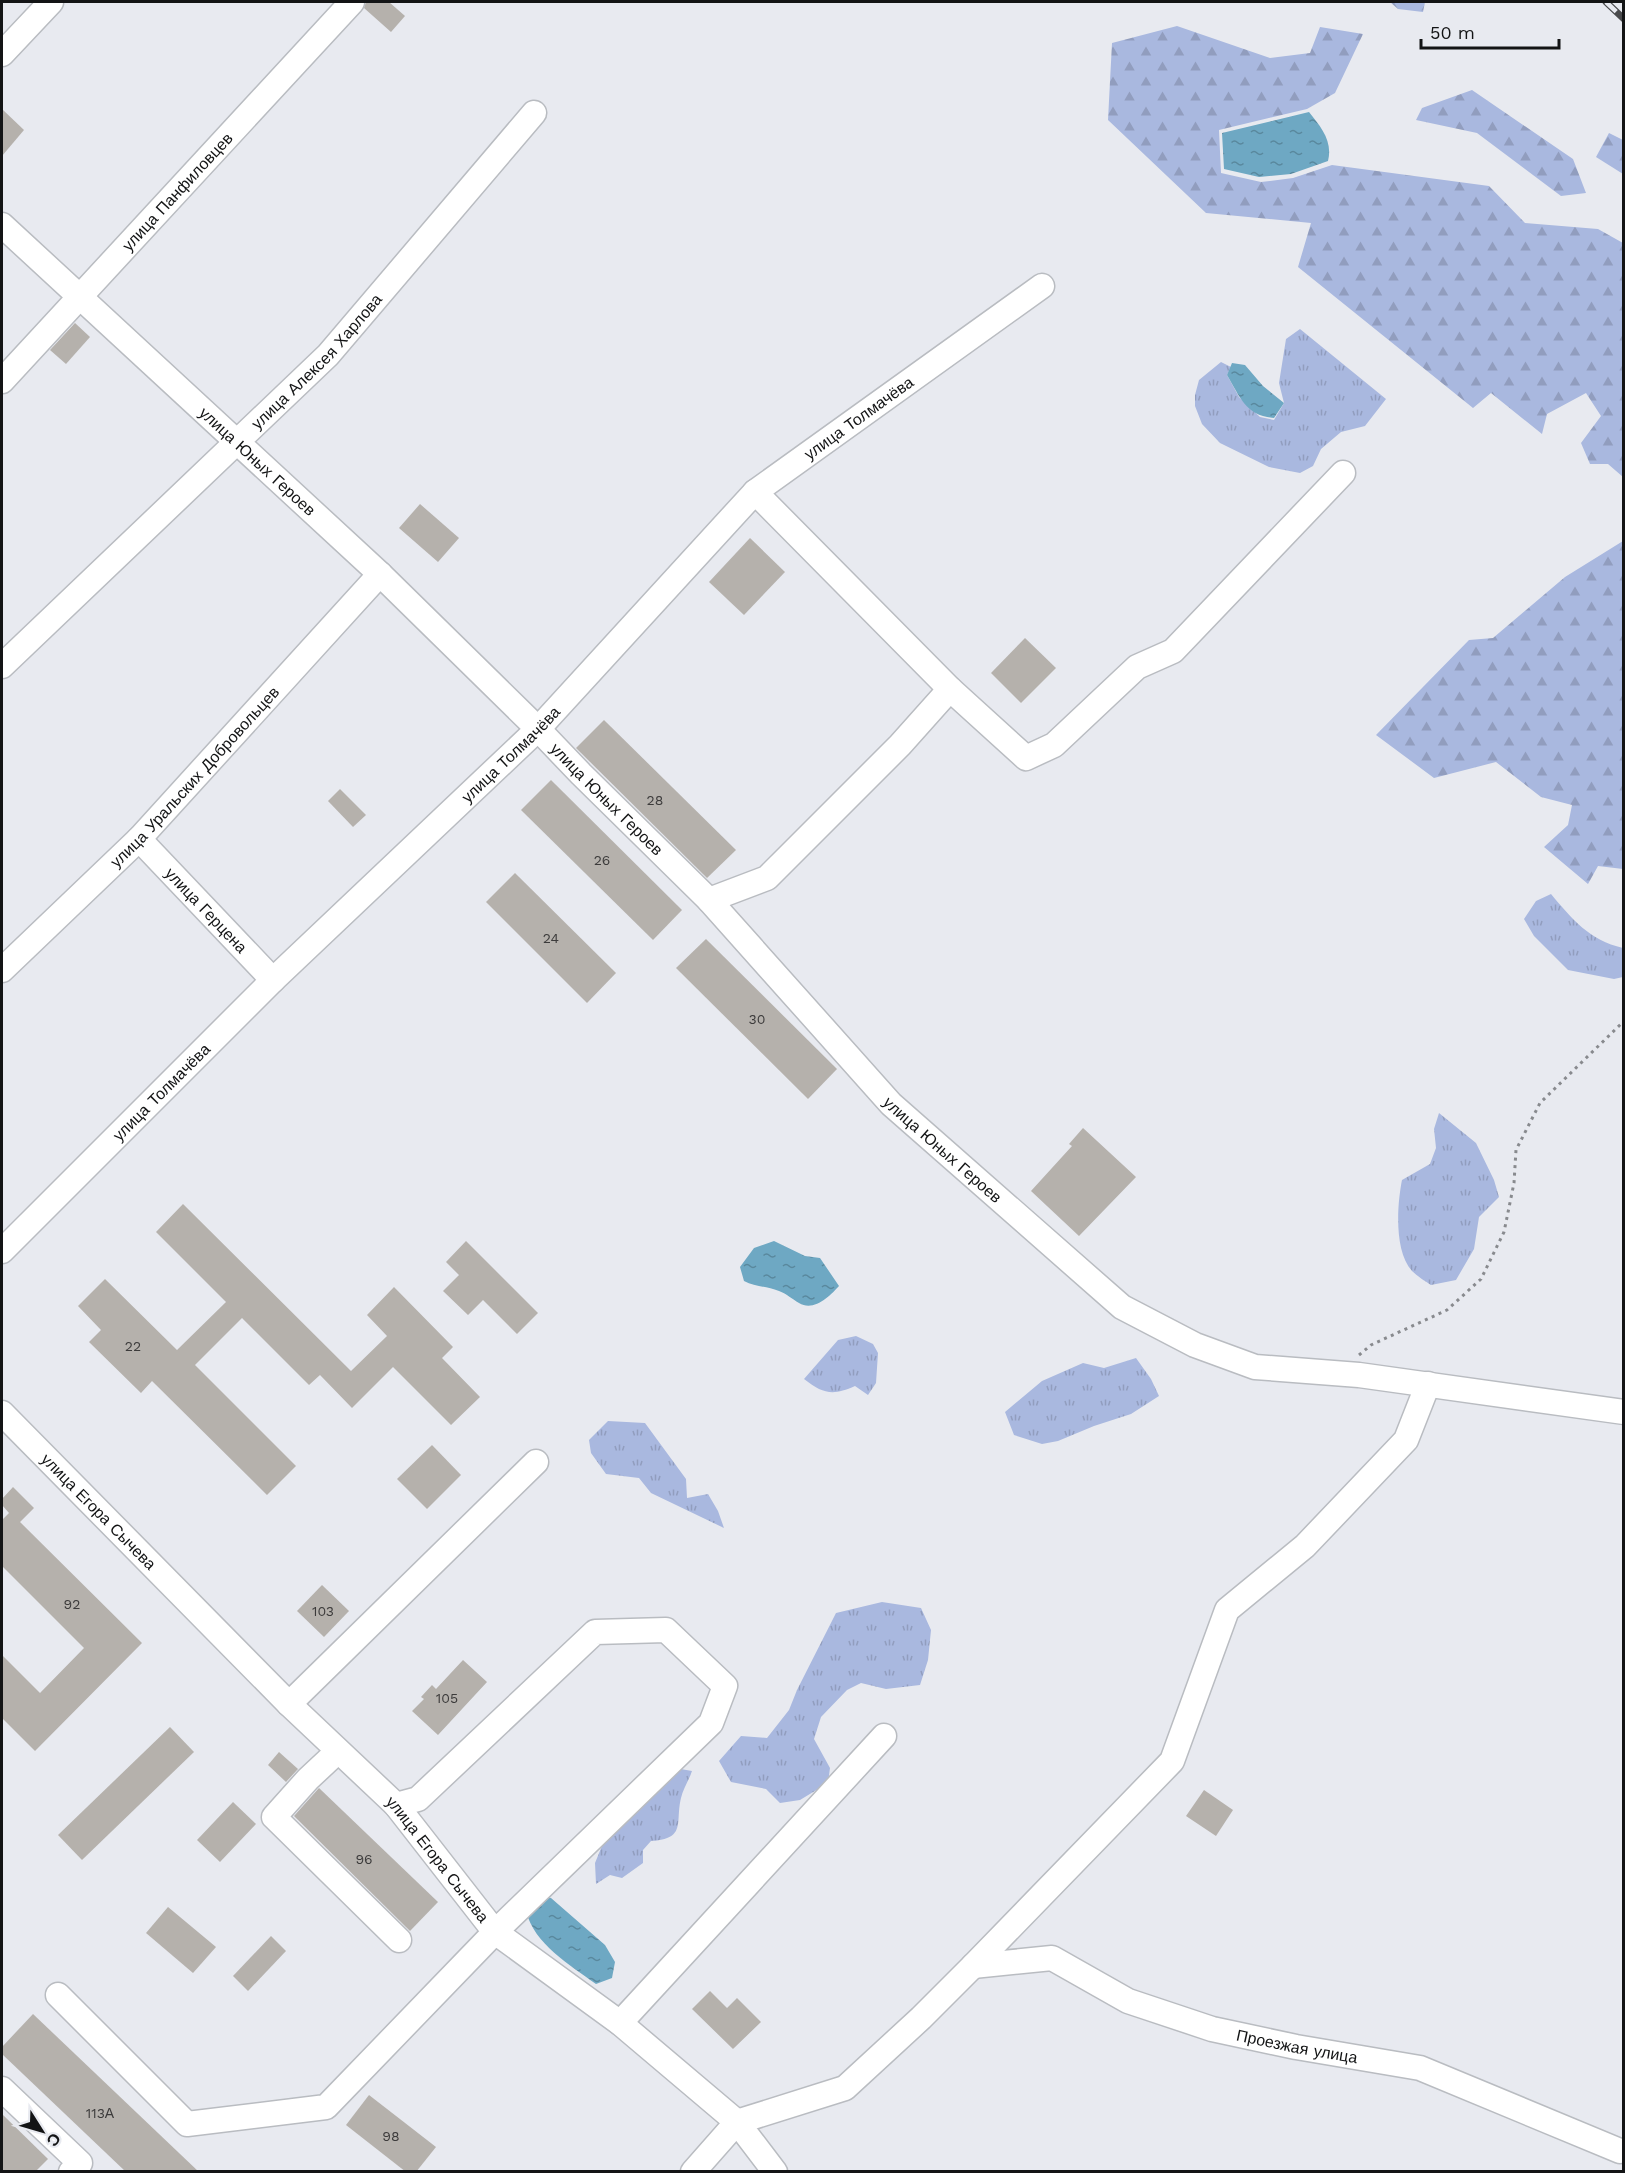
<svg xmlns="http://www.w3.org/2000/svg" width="1625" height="2173" viewBox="0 0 1625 2173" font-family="'Work Sans',sans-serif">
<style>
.grass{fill:url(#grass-tufts)}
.forest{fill:url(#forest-firs)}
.water{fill:url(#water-ripples)}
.building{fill:#b5b1ac}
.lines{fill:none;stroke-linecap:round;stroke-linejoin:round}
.minor-casing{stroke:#b9bcc1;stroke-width:27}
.path{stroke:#888a8e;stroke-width:3;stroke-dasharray:3 4.5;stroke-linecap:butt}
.minor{stroke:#fff;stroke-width:24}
.rail-casing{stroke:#494a4c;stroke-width:7}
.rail{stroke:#e8eaf0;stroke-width:4.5;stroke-dasharray:14;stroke-linecap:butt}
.labels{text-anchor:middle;stroke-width:4.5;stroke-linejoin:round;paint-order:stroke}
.number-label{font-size:14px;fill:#3c3b3b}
.street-label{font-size:16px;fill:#131415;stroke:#e8eaf0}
</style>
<defs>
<pattern id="grass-tufts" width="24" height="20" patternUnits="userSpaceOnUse" patternTransform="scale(1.5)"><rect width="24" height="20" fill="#a9b8df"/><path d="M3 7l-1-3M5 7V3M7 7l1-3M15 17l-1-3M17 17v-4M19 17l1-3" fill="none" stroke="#919dbe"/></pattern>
<pattern id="forest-firs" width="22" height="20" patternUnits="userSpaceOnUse" patternTransform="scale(1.5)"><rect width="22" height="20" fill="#a9b8df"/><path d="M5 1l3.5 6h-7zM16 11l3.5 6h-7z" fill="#919dbe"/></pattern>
<pattern id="water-ripples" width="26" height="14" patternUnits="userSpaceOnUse" patternTransform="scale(1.5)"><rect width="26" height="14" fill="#6ea8c3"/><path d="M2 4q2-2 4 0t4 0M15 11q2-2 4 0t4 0" fill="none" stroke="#59889d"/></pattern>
</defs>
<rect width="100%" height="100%" fill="#e8eaf0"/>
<g class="grass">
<path d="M 1300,329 L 1386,399 L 1365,426 L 1341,432 L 1321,449 L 1313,466 L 1300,473 L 1269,467 L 1220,443 L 1202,424 L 1195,406 L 1195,395 L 1199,380 L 1221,362 L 1231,367 L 1227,375 L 1239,397 L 1260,417 L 1274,420 L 1284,403 L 1279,383 L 1286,339 Z"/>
<path d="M 1551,894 C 1572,919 1589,940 1623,948 L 1623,977 L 1614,979 L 1568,970 L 1534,936 L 1524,919 L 1536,901 Z"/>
<path d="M 1439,1113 L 1476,1143 L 1494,1180 L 1499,1197 L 1479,1217 L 1474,1249 L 1456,1280 L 1431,1285 C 1425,1281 1417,1276 1412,1271 C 1394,1251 1397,1205 1402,1180 L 1430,1164 L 1436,1148 L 1434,1129 Z"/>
<path d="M 856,1336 L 873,1344 L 878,1353 L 876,1383 L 868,1395 L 855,1386 C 833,1396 823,1394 804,1379 L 838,1340 Z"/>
<path d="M 1136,1358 L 1151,1379 L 1159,1396 L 1131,1414 L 1094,1426 L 1058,1441 L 1042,1444 L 1014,1435 L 1005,1412 L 1042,1381 L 1083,1363 L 1104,1368 Z"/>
<path d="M 608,1421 L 645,1423 L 686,1479 L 687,1498 L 708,1494 L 718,1511 L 724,1528 L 651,1493 L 639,1478 L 606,1474 L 591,1453 L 589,1440 Z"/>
<path d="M 882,1602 L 921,1608 L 931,1630 L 928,1660 L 920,1685 L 886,1689 L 861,1683 L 847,1690 L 821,1717 L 814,1739 L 830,1768 L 828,1783 L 800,1800 L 780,1803 L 766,1789 L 731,1782 L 719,1761 L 741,1736 L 767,1738 L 789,1710 L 797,1690 L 836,1613 Z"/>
<path d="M 675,1768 L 692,1771 C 689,1780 683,1789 681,1798 C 675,1822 687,1839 651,1841 L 643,1850 L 643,1863 L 622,1878 L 610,1875 L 596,1884 L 595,1863 L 604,1841 Z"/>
</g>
<g class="forest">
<path d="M 1390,2 L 1425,2 L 1423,12 L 1398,9 Z"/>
<path d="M 1177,26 L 1270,58 L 1310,53 L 1320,27 L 1363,34 L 1335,93 L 1307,109 L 1219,130 L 1221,173 L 1261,182 L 1293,178 L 1332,165 L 1489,186 L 1525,223 L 1598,229 L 1623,243 L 1623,477 L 1608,464 L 1590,464 L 1581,443 L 1601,416 L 1586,393 L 1547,414 L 1542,434 L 1491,393 L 1473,408 L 1298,267 L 1311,223 L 1206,213 L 1108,120 L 1112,43 Z"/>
<path d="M 1472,90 L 1573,159 L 1586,193 L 1561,196 L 1477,133 L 1416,120 L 1422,108 Z"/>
<path d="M 1609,133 L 1623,140 L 1623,174 L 1596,157 Z"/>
<path d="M 1623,541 L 1623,869 L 1598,866 L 1588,884 L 1544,847 L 1568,825 L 1572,805 L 1541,797 L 1496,762 L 1434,778 L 1376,735 L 1469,640 L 1493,638 L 1565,577 Z"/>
</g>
<g class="water">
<path d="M 1309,112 C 1321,127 1333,141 1328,161 L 1291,174 L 1259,177 L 1224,169 L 1222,133 Z"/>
<path d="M 1232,363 L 1245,365 L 1263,386 L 1284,403 L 1274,418 C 1246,416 1240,397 1227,375 Z"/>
<path d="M 774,1241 L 805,1256 L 820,1258 L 839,1286 C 830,1296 814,1312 799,1303 C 792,1299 787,1294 779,1291 C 767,1286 755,1287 744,1281 L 740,1267 L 754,1248 Z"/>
<path d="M 544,1896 L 551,1898 L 605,1945 L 615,1962 L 612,1978 L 596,1984 C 570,1965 534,1944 526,1911 Z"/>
</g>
<g class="building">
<path d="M 366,2 L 389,2 L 405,16 L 391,32 L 364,8 Z"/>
<path d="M 2,109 L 24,130 L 2,156 Z"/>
<path d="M 75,323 L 90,337 L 66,364 L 50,350 Z"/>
<path d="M 420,504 L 459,538 L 438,562 L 399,528 Z"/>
<path d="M 750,538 L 785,572 L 744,615 L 709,582 Z"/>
<path d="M 1025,638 L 1056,668 L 1021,703 L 991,673 Z"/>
<path d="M 604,720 L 736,850 L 707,878 L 576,748 Z"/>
<path d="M 551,780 L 682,910 L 653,940 L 521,810 Z"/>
<path d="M 340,789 L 366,815 L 353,827 L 328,801 Z"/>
<path d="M 515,873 L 616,973 L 587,1003 L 486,902 Z"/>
<path d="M 706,939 L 837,1069 L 808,1099 L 676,968 Z"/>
<path d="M 1083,1128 L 1136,1177 L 1079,1236 L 1031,1191 L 1072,1146 L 1069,1144 Z"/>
<path d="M 183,1204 L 351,1371 L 387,1336 L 367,1315 L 394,1287 L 453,1347 L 442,1358 L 480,1397 L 451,1425 L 393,1367 L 352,1408 L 320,1375 L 309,1385 L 242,1318 L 195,1365 L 296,1466 L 267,1495 L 152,1381 L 141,1393 L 89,1342 L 101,1330 L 78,1306 L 105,1279 L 177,1350 L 226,1302 L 156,1232 Z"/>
<path d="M 466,1241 L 538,1313 L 517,1334 L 483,1300 L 468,1315 L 443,1291 L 459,1275 L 446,1262 Z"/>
<path d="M 432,1445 L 461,1475 L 427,1509 L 397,1479 Z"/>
<path d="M 13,1487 L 34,1508 L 20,1522 L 142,1643 L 35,1751 L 2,1718 L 2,1655 L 40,1693 L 84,1648 L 2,1566 L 2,1520 L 9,1513 L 2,1505 L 2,1499 Z"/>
<path d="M 322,1585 L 349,1611 L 324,1637 L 297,1611 Z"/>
<path d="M 463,1660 L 487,1682 L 438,1735 L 412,1711 L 424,1699 L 421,1697 L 432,1685 L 436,1689 Z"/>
<path d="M 170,1727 L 194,1752 L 82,1860 L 58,1835 Z"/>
<path d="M 279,1752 L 298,1769 L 286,1782 L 268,1765 Z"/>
<path d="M 319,1788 L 438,1902 L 410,1931 L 294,1816 Z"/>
<path d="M 1204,1790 L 1233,1810 L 1216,1836 L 1186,1816 Z"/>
<path d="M 233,1802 L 256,1824 L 220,1862 L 197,1840 Z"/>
<path d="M 168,1907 L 216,1947 L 193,1973 L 146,1933 Z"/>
<path d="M 271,1936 L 286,1951 L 248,1991 L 233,1976 Z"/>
<path d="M 710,1991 L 727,2008 L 737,1998 L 761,2022 L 733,2049 L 692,2009 Z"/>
<path d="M 33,2014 L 199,2172 L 126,2172 L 2,2054 L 2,2047 Z"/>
<path d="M 369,2095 L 436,2147 L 416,2172 L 406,2172 L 346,2125 Z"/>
<path d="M 2,2114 L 48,2159 L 35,2172 L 2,2172 Z"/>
</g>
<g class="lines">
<defs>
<g id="minor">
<path d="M 2,54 L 51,2"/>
<path id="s1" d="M 2,225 L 380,574 L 538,729 L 581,774 L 709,900 L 891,1104 L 1122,1307 L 1195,1345 L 1255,1367 L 1359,1375 L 1624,1412"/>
<path id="s2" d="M 2,381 L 352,2"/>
<path d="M 755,492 L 950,689 L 1026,758 L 1054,745 L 1137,667 L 1173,651 L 1343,473"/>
<path id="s3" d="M 2,666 L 328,355 L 534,113"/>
<path id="s4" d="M 139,839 L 273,980"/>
<path d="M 709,900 L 767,878 L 900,745 L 950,689"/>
<path id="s5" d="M 2,970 L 139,839 L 380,574"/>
<path id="s6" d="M 2,1251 L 273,980 L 538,729 L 755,492 L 1042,286"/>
<path id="s7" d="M 2,1413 L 289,1704 L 396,1805 L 495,1932 L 326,2107 L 187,2124 L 58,1995"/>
<path d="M 289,1704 L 536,1462"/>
<path d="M 338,1751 L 308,1779 L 274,1817 L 399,1940"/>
<path d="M 396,1805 L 418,1799 L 595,1632 L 666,1630 L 725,1686 L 711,1723 L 495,1932 L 620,2023 L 737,2122 L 693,2172"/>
<path id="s8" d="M 973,1966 L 1052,1958 L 1128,2001 L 1212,2029 L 1296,2047 L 1420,2068 L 1620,2151"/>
<path d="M 620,2023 L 884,1736"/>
<path d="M 2,2089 L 80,2163 L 71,2172"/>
<path d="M 775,2172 L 737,2122 L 845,2088 L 921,2018 L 973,1966 L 1172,1761 L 1227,1610 L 1305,1546 L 1406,1440 L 1428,1384"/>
</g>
</defs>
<use href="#minor" class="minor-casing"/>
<path class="path" d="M 1359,1355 L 1371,1345 L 1447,1310 L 1481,1279 L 1504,1232 L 1514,1183 L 1516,1150 L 1540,1103 L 1624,1021"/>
<use href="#minor" class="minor"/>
<defs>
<path id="rail" d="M 1606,2 L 1624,19"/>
</defs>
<use href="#rail" class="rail-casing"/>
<use href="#rail" class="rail"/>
</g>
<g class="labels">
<g class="number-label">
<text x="655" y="805">28</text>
<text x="602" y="865">26</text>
<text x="551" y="943">24</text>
<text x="757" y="1024">30</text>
<text x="133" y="1351">22</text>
<text x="72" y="1609">92</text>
<text x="323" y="1616">103</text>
<text x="447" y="1703">105</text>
<text x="364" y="1864">96</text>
<text x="100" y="2118">113А</text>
<text x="391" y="2141">98</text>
</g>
<g class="street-label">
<text dy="6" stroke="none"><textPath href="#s2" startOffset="258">улица Панфиловцев</textPath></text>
<text dy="6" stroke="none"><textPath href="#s3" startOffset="438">улица Алексея Харлова</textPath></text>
<text dy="6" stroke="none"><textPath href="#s6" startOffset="1197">улица Толмачёва</textPath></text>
<text dy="6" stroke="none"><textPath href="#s1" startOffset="348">улица Юных Героев</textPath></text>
<text dy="6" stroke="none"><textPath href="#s6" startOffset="711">улица Толмачёва</textPath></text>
<text dy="6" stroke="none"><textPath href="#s5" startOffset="273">улица Уральских Добровольцев</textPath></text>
<text dy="6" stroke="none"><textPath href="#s1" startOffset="834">улица Юных Героев</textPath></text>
<text dy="6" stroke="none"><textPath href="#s4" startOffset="98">улица Герцена</textPath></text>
<text dy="6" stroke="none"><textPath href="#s6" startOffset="225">улица Толмачёва</textPath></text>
<text dy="6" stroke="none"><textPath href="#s1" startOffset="1320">улица Юных Героев</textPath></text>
<text dy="6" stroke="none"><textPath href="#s7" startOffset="138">улица Егора Сычева</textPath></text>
<text dy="6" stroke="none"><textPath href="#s7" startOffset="624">улица Егора Сычева</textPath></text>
<text dy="6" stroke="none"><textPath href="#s8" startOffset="342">Проезжая улица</textPath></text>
</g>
</g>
<rect width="1625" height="2173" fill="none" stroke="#131415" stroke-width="6"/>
<g transform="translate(42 2131) rotate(127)" stroke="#e8eaf0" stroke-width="4.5" paint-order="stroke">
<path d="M0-4.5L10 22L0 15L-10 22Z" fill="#131415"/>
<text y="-9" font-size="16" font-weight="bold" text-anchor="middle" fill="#131415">С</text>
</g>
<path d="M1421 39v9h138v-9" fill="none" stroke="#131415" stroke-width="3"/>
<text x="1430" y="39" font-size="18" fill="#131415" stroke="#e8eaf0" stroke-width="4.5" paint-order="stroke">50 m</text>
</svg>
